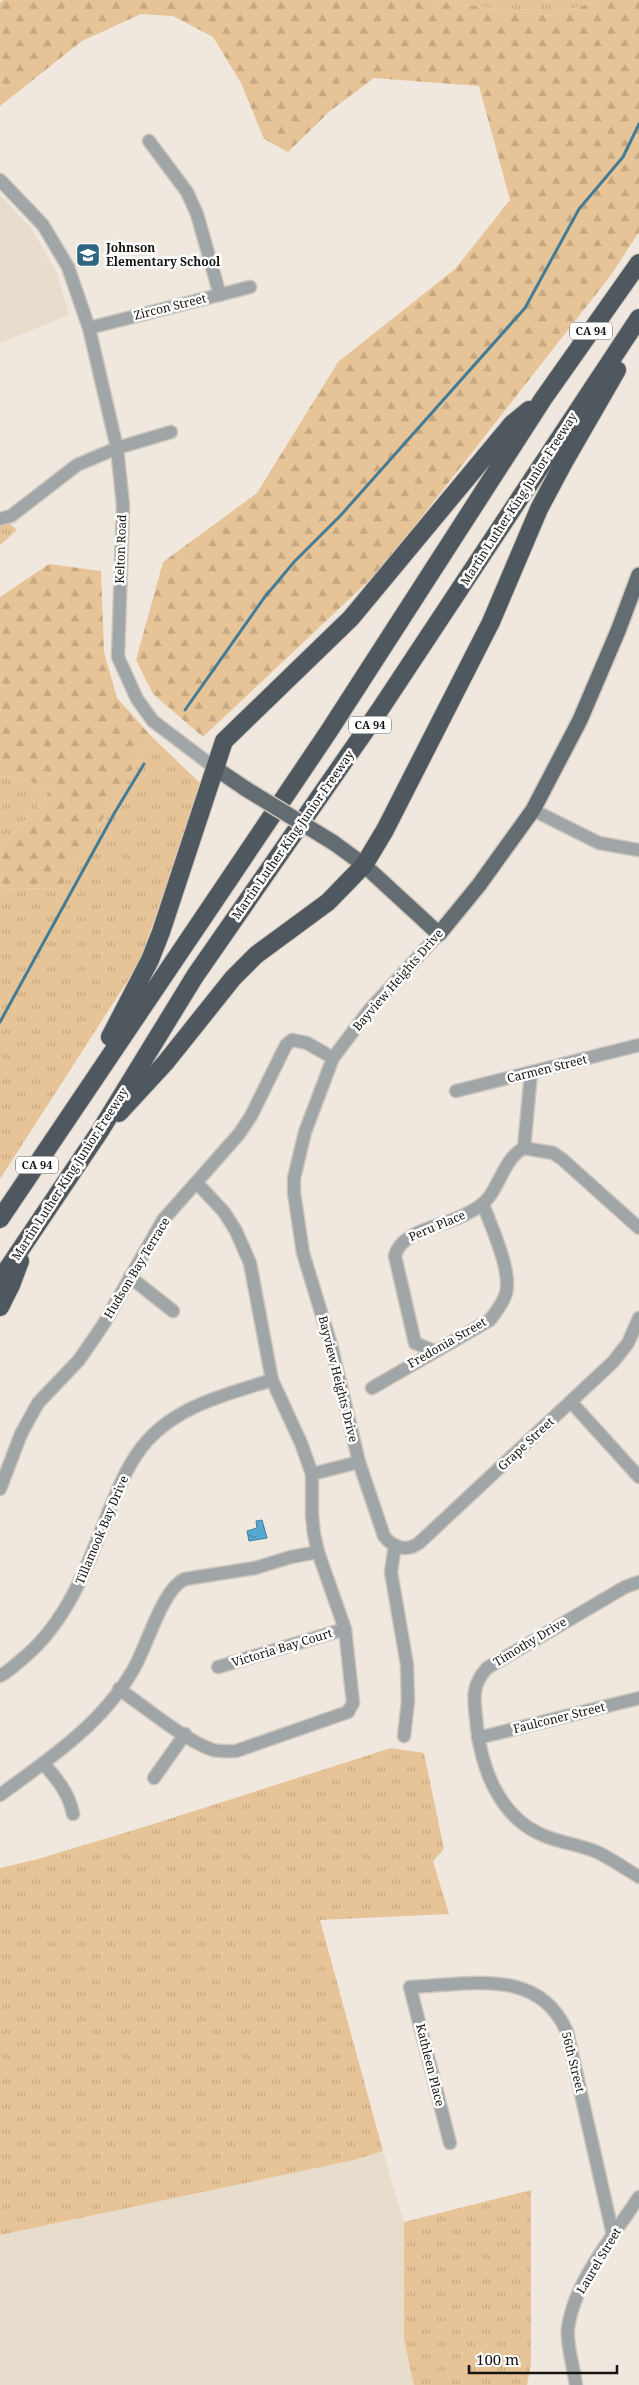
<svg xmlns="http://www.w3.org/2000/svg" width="639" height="2385" viewBox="0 0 639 2385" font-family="'Noto Serif',serif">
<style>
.built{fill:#e8dccc}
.grass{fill:url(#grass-tufts)}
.forest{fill:url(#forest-firs)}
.water{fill:url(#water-ripples);stroke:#437c97}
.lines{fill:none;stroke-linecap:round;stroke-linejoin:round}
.stream{stroke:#437c97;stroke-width:3}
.minor-casing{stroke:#cdc6bd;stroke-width:15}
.major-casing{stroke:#cdc6bd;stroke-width:18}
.highway-casing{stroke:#cdc6bd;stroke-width:20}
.minor{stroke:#a0a5a8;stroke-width:12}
.major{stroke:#636c71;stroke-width:15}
.highway{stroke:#4e585e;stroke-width:18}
.major-bridge-casing{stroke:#cdc6bd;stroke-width:18;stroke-linecap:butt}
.major-bridge{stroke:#636c71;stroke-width:15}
.labels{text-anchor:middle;stroke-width:5;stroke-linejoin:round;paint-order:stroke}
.shield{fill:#fff;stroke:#5c5a58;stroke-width:1}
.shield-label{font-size:11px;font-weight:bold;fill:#161410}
.poi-label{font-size:12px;font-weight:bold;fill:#161410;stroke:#fff;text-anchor:start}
.street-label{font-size:12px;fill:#161410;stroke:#fff}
</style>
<defs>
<pattern id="grass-tufts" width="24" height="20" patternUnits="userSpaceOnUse" patternTransform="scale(1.25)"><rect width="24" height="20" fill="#e7c497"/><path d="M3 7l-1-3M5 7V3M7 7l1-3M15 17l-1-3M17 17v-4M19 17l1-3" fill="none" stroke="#c5a881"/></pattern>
<pattern id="forest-firs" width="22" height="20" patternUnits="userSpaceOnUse" patternTransform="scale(1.25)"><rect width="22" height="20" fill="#e7c497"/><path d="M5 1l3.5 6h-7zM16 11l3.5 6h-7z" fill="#c5a881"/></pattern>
<pattern id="water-ripples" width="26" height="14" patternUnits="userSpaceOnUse" patternTransform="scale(1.25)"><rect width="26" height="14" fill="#56a9d1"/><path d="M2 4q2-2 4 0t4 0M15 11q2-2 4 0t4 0" fill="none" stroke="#4688a8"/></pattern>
</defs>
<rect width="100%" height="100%" fill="#f0e8de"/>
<g class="built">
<path d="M 0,195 L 31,228 L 57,273 L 69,315 L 0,343 Z"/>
<path d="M 383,2151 L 404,2222 L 404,2340 L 414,2385 L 0,2385 L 0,2235 L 354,2160 Z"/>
</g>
<g class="grass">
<path d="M 433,0 L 599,0 L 551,16 Z"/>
<path d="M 0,515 L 17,530 L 0,545 Z"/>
<path d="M 152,737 L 202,785 L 139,963 L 0,1179 L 0,888 L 60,889 Z"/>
<path d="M 9,776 L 53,788 L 0,850 L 0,778 Z"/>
<path d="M 391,1748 L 424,1753 L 444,1849 L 433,1861 L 449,1914 L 320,1920 L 383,2151 L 354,2160 L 0,2235 L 0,1868 L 38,1859 L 144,1827 Z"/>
<path d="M 531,2190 L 531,2364 L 527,2385 L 414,2385 L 404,2340 L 404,2222 Z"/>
</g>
<g class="forest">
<path d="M 3,0 L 433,0 L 551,16 L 599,0 L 639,0 L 639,232 L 611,275 L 380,570 L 203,737 L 153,694 L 136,660 L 163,562 L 257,493 L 338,362 L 455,269 L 510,200 L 479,86 L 374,78 L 330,111 L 288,152 L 264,139 L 241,83 L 213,37 L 173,16 L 141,14 L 82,41 L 0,106 L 0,3 Z"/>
<path d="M 49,564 L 101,571 L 104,652 L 117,698 L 152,737 L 60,889 L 0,888 L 0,850 L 53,788 L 9,776 L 0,778 L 0,597 Z"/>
</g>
<path class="water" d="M 262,1520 L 267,1538 L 249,1541 L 247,1531 L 257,1528 L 256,1521 Z"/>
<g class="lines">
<g class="stream">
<path d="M 185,710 L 264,598 L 294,562 L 341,515 L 525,308 L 579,209 L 623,157 L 639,124"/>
<path d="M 0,1022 L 115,812 L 144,764"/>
</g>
<defs>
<g id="minor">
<path d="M 149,141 L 187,192 L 197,214 L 220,295"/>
<path d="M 0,180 L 43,225 L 68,267 L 89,328 L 117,448 L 123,505 L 118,657 L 137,699 L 153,721 L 215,768"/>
<path d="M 89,328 L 250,287"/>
<path d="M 0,519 L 11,516 L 77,465 L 117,448 L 171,432"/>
<path d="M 533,810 L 599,843 L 639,850"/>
<path d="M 439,934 L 370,1009 L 333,1058 L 305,1132 L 294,1178 L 294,1193 L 303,1253 L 331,1345 L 359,1462 L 384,1536 C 393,1548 407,1552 419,1543 L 613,1362 L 628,1343 L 639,1318"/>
<path d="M 456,1091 L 639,1045"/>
<path d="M 524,1148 L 553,1153 L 562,1159 L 639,1228"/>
<path d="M 130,1277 L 173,1311"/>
<path d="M 434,1351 L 415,1343 L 395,1256 C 401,1229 447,1226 468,1213 C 476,1209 484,1204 489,1197 C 501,1181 506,1157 524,1148 L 531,1073"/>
<path d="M 372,1388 L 490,1320 C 496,1311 503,1304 506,1293 C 512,1270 491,1227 483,1204"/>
<path d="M 571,1402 L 639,1477"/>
<path d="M 312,1474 L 359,1462"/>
<path d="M 0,1489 L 21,1434 L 38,1403 L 79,1360 L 103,1325 L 163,1220 L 239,1134 L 251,1116 L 286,1045 L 292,1040 L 307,1043 L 333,1058"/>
<path d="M 395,1545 L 391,1572 L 407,1665 L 408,1701 L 404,1736"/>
<path d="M 639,1582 L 625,1587 L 487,1668 C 469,1688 475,1703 477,1728 C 482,1769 499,1814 538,1833 C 557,1843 580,1844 599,1853 C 613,1860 626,1869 639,1877"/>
<path d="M 218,1667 L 345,1629"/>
<path d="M 0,1676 C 10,1671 18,1662 27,1655 C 70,1617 88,1563 109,1511 C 119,1487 129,1461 147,1441 C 179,1405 228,1394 272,1380"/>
<path d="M 119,1689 C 145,1707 184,1740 213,1750 C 221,1752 228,1751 236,1751 L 348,1712 L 353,1703 L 345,1629 L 318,1552 L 314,1534 L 312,1516 L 312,1474 L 301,1443 L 272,1380 L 250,1263 L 236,1231 L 224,1212 L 197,1183"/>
<path d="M 478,1738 L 639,1698"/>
<path d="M 43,1763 C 57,1779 69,1793 73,1814"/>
<path d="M 154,1778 L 185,1734"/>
<path d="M 0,1795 C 49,1759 102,1724 133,1670 C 147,1647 162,1589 185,1579 L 255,1568 L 291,1557 L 318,1552"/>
<path d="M 450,2143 L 410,1987 C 468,1985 539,1966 567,2032 L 613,2235"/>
<path d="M 576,2385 C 574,2369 566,2343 568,2328 C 574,2282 614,2235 639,2197"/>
</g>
<g id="major">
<path d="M 215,768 L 246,789"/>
<path d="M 334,843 L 364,865 L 439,934 L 479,885 L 533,810 L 580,720 L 618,631 L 639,575"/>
</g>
<g id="highway">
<path d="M 110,1037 L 150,960 L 161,932 L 224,741 L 351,618 L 512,424 L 529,410"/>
<path d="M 119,1113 L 166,1062 L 233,978 L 256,955 L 328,902 L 364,865 L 385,830 L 491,622 L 539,509 L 564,462 L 617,370"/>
<path d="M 0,1219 L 329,731 L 543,399 L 639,263"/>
<path d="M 0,1280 L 100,1131 L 195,976 L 379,711 L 639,318"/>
<path d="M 0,1307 L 11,1285 L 20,1261"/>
</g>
</defs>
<use href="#minor" class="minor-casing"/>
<use href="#major" class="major-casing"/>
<use href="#highway" class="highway-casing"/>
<use href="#minor" class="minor"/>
<use href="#major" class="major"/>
<use href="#highway" class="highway"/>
<defs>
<path id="major-bridge" d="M 246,789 L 334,843"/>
</defs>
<use href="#major-bridge" class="major-bridge-casing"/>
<use href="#major-bridge" class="major-bridge"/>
</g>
<defs>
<symbol id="school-square" viewBox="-11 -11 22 22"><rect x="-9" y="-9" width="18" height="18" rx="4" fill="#2f6681" stroke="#fff"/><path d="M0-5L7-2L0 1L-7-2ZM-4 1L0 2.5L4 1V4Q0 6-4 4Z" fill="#fff"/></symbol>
</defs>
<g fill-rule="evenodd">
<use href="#school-square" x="74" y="241" width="28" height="28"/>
</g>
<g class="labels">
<g class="shield">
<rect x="570" y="322.5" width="42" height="17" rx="4"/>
<rect x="349" y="716.5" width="42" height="17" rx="4"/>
<rect x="16" y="1156.5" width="42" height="17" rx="4"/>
</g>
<g class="shield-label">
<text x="591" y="335">CA 94</text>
<text x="370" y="729">CA 94</text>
<text x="37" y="1169">CA 94</text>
</g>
<g class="poi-label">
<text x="106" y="252">Johnson<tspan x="106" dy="14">Elementary School</tspan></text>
</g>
<g class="street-label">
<text transform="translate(170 307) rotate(-14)" y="4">Zircon Street</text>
<text transform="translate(519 499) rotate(-57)" y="4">Martin Luther King Junior Freeway</text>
<text transform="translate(121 549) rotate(-88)" y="4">Kelton Road</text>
<text transform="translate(293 835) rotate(-55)" y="4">Martin Luther King Junior Freeway</text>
<text transform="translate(398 980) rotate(-49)" y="4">Bayview Heights Drive</text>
<text transform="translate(547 1069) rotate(-14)" y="4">Carmen Street</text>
<text transform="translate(70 1174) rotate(-57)" y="4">Martin Luther King Junior Freeway</text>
<text transform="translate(437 1226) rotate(-23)" y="4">Peru Place</text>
<text transform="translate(137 1268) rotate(-59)" y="4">Hudson Bay Terrace</text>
<text transform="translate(447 1343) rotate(-30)" y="4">Fredonia Street</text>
<text transform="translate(338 1379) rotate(76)" y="4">Bayview Heights Drive</text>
<text transform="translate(526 1444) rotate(-43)" y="4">Grape Street</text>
<text transform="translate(102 1530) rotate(-67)" y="4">Tillamook Bay Drive</text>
<text transform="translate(530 1642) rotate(-31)" y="4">Timothy Drive</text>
<text transform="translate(282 1648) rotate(-17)" y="4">Victoria Bay Court</text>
<text transform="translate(559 1718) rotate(-14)" y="4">Faulconer Street</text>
<text transform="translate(573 2062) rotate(76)" y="4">56th Street</text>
<text transform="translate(430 2065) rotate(76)" y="4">Kathleen Place</text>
<text transform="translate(599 2261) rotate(-59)" y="4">Laurel Street</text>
</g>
</g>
<path d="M469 2365v8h148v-8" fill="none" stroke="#161410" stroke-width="2.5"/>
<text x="476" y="2365" font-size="15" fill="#161410" stroke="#ffffff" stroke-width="4" paint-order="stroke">100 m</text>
</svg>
